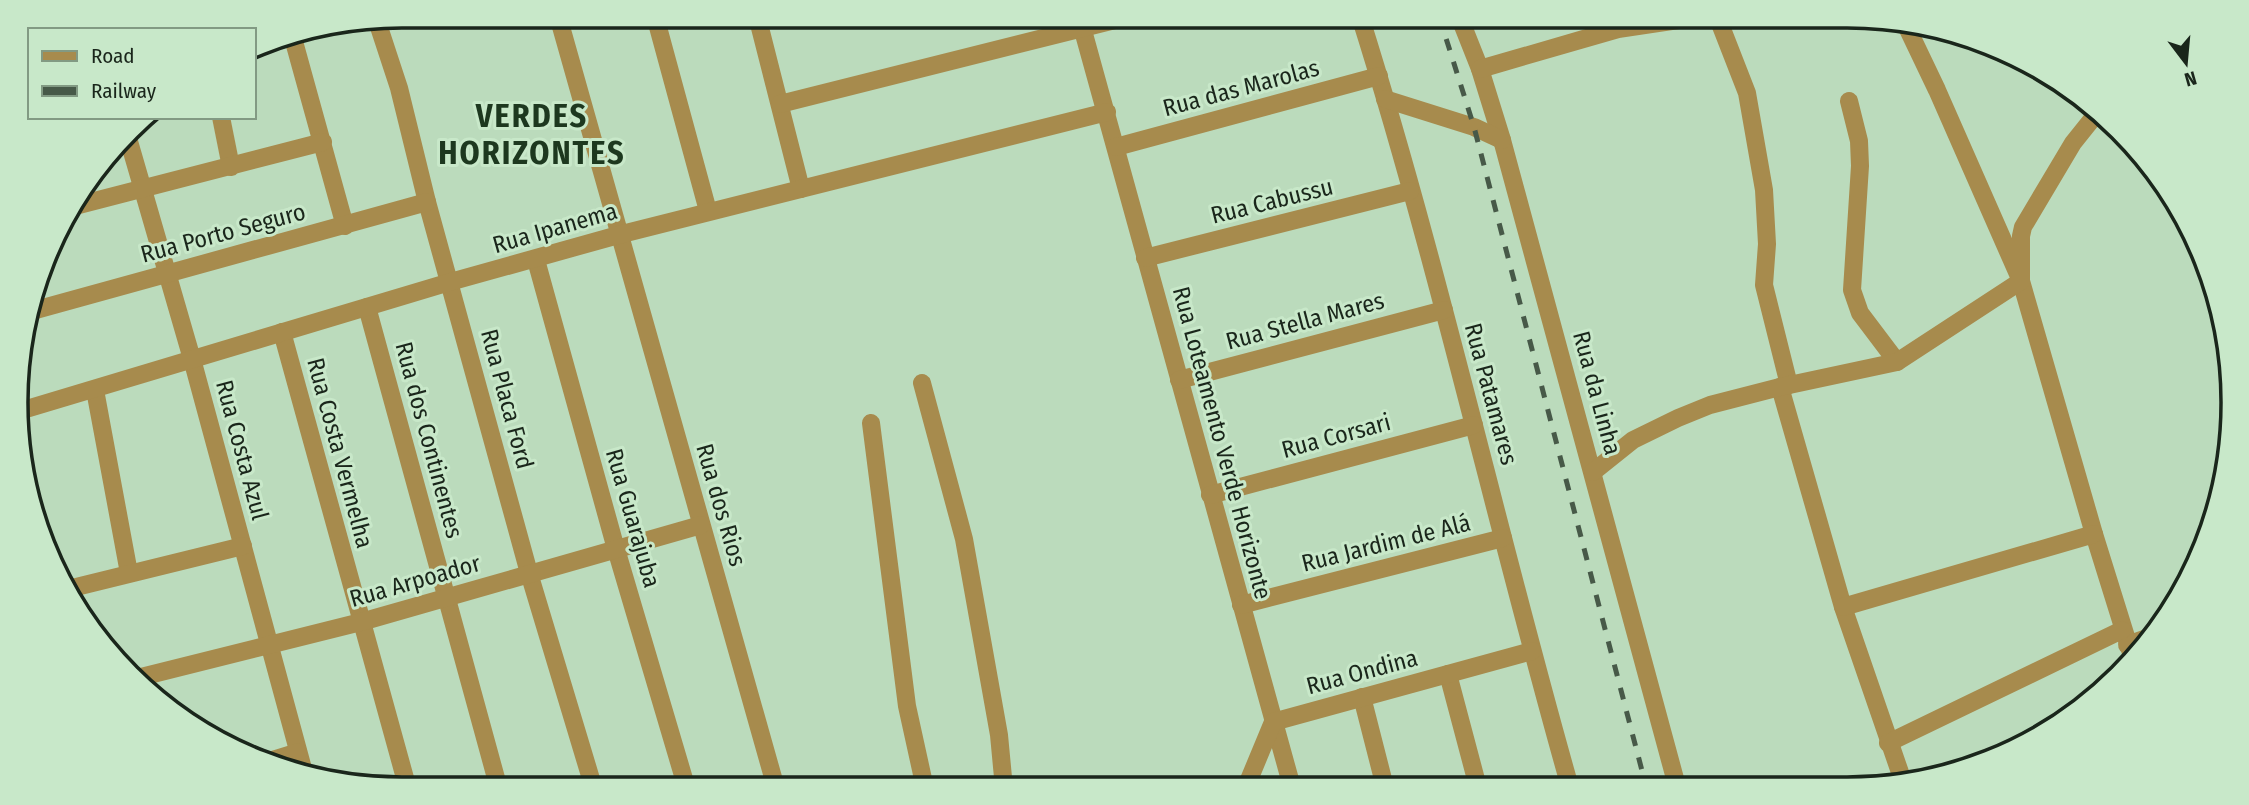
<svg xmlns="http://www.w3.org/2000/svg" width="2249" height="805" viewBox="0 0 2249 805" font-family="'Fira Sans Condensed',sans-serif">
<style>
.lines{fill:none;stroke-linecap:round;stroke-linejoin:round}
.minor{stroke:#a78b4d;stroke-width:18}
.rail{stroke:#475948;stroke-width:5;stroke-dasharray:12 12;stroke-linecap:butt}
.labels{text-anchor:middle;stroke-width:6;stroke-linejoin:round;paint-order:stroke}
.street-label{font-size:24px;fill:#1a261b;stroke:#c8e8c9}
.district-label{font-size:32px;font-weight:bold;letter-spacing:2px;fill:#1d381f;stroke:#c8e8c9}
.rim{fill:none;stroke:#1a261b;stroke-width:3.5}
</style>
<rect width="100%" height="100%" fill="#bbdbbc"/>
<g class="lines">
<g class="minor">
<path d="M 558,16 C 633,273 702,531 776,788"/>
<path d="M 655,16 L 708,211"/>
<path d="M 757,16 L 801,189"/>
<path d="M 1079,16 L 1292,787"/>
<path d="M 1360,16 C 1440,270 1497,531 1570,787"/>
<path d="M 1459,16 L 1480,69 L 1502,140 L 1677,786"/>
<path d="M 1717,16 L 1747,93 L 1764,190 L 1767,244 L 1764,285 L 1789,385"/>
<path d="M 377,21 L 399,88 L 427,202 L 529,573 L 594,789"/>
<path d="M 1905,23 L 1937,90 L 2021,281 L 2094,534 L 2132,656"/>
<path d="M 293,38 L 345,226"/>
<path d="M 1480,69 L 1618,29 L 1705,16"/>
<path d="M 1385,99 L 1474,127 L 1502,140"/>
<path d="M 1849,101 L 1859,141 L 1860,166 L 1852,290 L 1860,313 L 1897,362"/>
<path d="M 780,104 L 1131,16"/>
<path d="M 221,117 L 231,167"/>
<path d="M 128,138 L 192,359 L 305,776"/>
<path d="M 1116,147 L 1379,76"/>
<path d="M 75,206 L 323,142"/>
<path d="M 1145,258 L 1410,191"/>
<path d="M 536,260 L 616,549 L 687,789"/>
<path d="M 367,307 L 499,789"/>
<path d="M 32,311 L 427,202"/>
<path d="M 282,332 L 408,789"/>
<path d="M 1179,380 L 1444,310"/>
<path d="M 922,383 L 964,539 L 999,735 L 1004,788"/>
<path d="M 1780,387 L 1843,607 L 1904,784"/>
<path d="M 95,390 L 129,573"/>
<path d="M 23,410 L 450,282 L 622,234 L 1107,112"/>
<path d="M 871,423 L 907,706 L 925,788"/>
<path d="M 1593,472 L 1633,440 L 1678,418 L 1710,405 L 1780,387 L 1897,362 L 2021,281 L 2021,236 L 2023,227 L 2073,143 L 2097,113"/>
<path d="M 1210,495 L 1474,425"/>
<path d="M 68,589 L 243,546"/>
<path d="M 1241,605 L 1503,538"/>
<path d="M 1843,607 L 2094,534"/>
<path d="M 2127,645 L 2147,638"/>
<path d="M 1448,674 L 1478,787"/>
<path d="M 141,677 L 361,622 L 701,525"/>
<path d="M 1362,697 L 1385,787"/>
<path d="M 1888,743 L 2122,630"/>
<path d="M 269,761 L 298,752"/>
<path d="M 1246,787 L 1273,722 L 1532,651"/>
</g>
<path class="rail" d="M 1439,16 L 1474,127 L 1646,786"/>
</g>
<g class="labels">
<g class="street-label">
<text transform="translate(1241 88) rotate(-15)" y="8">Rua das Marolas</text>
<text transform="translate(1272 201) rotate(-14)" y="8">Rua Cabussu</text>
<text transform="translate(555 228) rotate(-16)" y="8">Rua Ipanema</text>
<text transform="translate(223 233) rotate(-15)" y="8">Rua Porto Seguro</text>
<text transform="translate(1305 321) rotate(-15)" y="8">Rua Stella Mares</text>
<text transform="translate(1597 393) rotate(75)" y="8">Rua da Linha</text>
<text transform="translate(1491 394) rotate(75)" y="8">Rua Patamares</text>
<text transform="translate(507 399) rotate(75)" y="8">Rua Placa Ford</text>
<text transform="translate(1336 436) rotate(-15)" y="8">Rua Corsari</text>
<text transform="translate(429 440) rotate(75)" y="8">Rua dos Continentes</text>
<text transform="translate(1222 443) rotate(75)" y="8">Rua Loteamento Verde Horizonte</text>
<text transform="translate(242 450) rotate(75)" y="8">Rua Costa Azul</text>
<text transform="translate(340 453) rotate(75)" y="8">Rua Costa Vermelha</text>
<text transform="translate(721 505) rotate(74)" y="8">Rua dos Rios</text>
<text transform="translate(633 518) rotate(74)" y="8">Rua Guarajuba</text>
<text transform="translate(1386 543) rotate(-14)" y="8">Rua Jardim de Alá</text>
<text transform="translate(415 581) rotate(-16)" y="8">Rua Arpoador</text>
<text transform="translate(1362 672) rotate(-15)" y="8">Rua Ondina</text>
</g>
<g class="district-label">
<text x="532" y="127">VERDES<tspan x="532" dy="37">HORIZONTES</tspan></text>
</g>
</g>
<path d="M0 0H2249V805H0ZM402 28H1847A374 374 0 0 1 2221 402V403A374 374 0 0 1 1847 777H402A374 374 0 0 1 28 403V402A374 374 0 0 1 402 28Z" fill="#c8e8c9" fill-rule="evenodd"/>
<path class="rim" d="M402 28H1847A374 374 0 0 1 2221 402V403A374 374 0 0 1 1847 777H402A374 374 0 0 1 28 403V402A374 374 0 0 1 402 28Z"/>
<rect x="28" y="28" width="228" height="91" fill="#c8e8c9" stroke="#829a83" stroke-width="2"/>
<rect x="42" y="51" width="35" height="10" fill="#a78b4d" stroke="#829a83" stroke-width="2"/>
<text x="91" y="63" font-size="21" fill="#1a261b">Road</text>
<rect x="42" y="86" width="35" height="10" fill="#475948" stroke="#829a83" stroke-width="2"/>
<text x="91" y="98" font-size="21" fill="#1a261b">Railway</text>
<g transform="translate(2186 63) rotate(164)" stroke="#c8e8c9" stroke-width="5" paint-order="stroke">
<path d="M0-5L12 26L0 18L-12 26Z" fill="#1a261b"/>
<text y="-10" font-size="19" font-weight="bold" text-anchor="middle" fill="#1a261b">N</text>
</g>
</svg>
